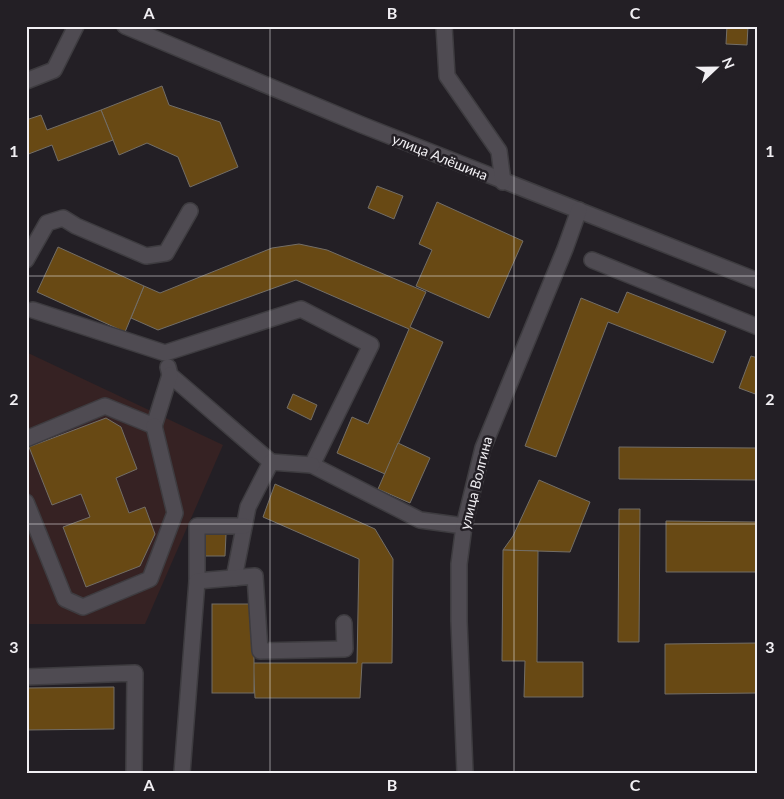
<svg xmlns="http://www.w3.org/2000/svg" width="784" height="799" viewBox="0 0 784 799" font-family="Lato,sans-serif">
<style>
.education{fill:#362223}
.building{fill:#684914;stroke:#736e67}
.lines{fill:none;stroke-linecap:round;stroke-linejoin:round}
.minor-casing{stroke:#3e3c40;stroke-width:18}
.path{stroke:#8a878c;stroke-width:3;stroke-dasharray:2.5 4;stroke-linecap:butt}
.minor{stroke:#4f4b52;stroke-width:15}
.grid{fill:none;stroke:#f1eff3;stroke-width:1;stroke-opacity:0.55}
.labels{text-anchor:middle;stroke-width:5;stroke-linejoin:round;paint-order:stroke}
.street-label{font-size:14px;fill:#f1eff3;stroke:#231f25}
.neatline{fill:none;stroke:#f1eff3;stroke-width:2}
.grid-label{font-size:16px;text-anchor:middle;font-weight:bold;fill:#f1eff3}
</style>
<rect width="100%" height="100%" fill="#231f25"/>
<path class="education" d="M 26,352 L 223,445 L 145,624 L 26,624 Z"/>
<g class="building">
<path d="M 727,26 L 748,26 L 747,45 L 726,44 Z"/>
<path d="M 162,86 L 169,105 L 220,122 L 238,167 L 190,187 L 178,157 L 147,143 L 119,155 L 101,110 Z"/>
<path d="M 101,110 L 113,140 L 58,161 L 52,145 L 26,155 L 26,120 L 41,115 L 47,130 Z"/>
<path d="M 377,186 L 403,196 L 394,219 L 368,208 Z"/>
<path d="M 437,202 L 523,241 L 489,318 L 416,286 L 432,250 L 419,244 Z"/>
<path d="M 299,244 L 327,250 L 426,292 L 410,327 L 443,342 L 385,474 L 337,453 L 352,417 L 368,424 L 409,329 L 296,280 L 158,330 L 131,318 L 144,286 L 160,293 L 272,248 Z"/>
<path d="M 58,247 L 144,286 L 125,332 L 37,292 Z"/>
<path d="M 627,292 L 726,331 L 713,363 L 608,322 L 556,457 L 525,446 L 581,298 L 618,313 Z"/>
<path d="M 751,356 L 758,358 L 758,395 L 739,388 Z"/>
<path d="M 293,394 L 317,405 L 311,420 L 287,408 Z"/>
<path d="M 106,418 L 121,427 L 137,469 L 116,478 L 129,513 L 145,507 L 155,534 L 140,566 L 86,587 L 63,527 L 90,517 L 81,494 L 52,505 L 29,447 Z"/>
<path d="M 398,443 L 430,458 L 410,503 L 378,489 Z"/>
<path d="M 619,447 L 758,448 L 758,480 L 619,479 Z"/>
<path d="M 539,480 L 590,502 L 570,552 L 503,550 L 513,536 Z"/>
<path d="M 275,484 L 375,529 L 393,559 L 392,663 L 362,663 L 360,698 L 255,698 L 253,663 L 357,663 L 359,559 L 263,517 Z"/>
<path d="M 619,509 L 640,509 L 639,642 L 618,642 Z"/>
<path d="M 666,521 L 758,522 L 758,572 L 666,572 Z"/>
<path d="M 204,532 L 226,534 L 225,556 L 203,556 Z"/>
<path d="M 503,550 L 538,551 L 537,662 L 583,662 L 583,697 L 524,697 L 525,661 L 502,661 Z"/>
<rect x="212" y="604" width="42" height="89"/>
<path d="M 758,643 L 758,693 L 665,694 L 665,644 Z"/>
<path d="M 114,687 L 114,729 L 26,730 L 26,688 Z"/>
</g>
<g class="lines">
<defs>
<g id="minor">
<path d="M 125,26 L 362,125 L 758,281"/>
<path d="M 444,26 L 447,76 L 499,151 L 503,182"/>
<path d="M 26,81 L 54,70 L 76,26"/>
<path d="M 26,260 L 47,223 L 63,218 L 76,226 L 146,256 L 166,253 L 190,211"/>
<path d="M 592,260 L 758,327"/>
<path d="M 33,310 L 165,353 L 301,309 L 371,345 L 312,465 L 420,520 L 464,526"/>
<path d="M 168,367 L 170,375 L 271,462"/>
<path d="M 26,439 L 105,406 L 154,426 L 170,375"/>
<path d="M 26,502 L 65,599 L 83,607 L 150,579 L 175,513 L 154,426"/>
<path d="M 234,578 L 248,507 L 271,462 L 312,465"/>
<path d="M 197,581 L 197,526 L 244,526"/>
<path d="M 26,677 L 135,673 L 134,773"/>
<path d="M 182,773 L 197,581 L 255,576 L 260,651 L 345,649 L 344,623"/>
<path d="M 465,773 L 459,621 L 459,564 L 464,526 L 483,448 L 565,249 L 579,210"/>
</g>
</defs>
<use href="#minor" class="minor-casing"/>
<path class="path" d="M 26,205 L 28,201"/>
<use href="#minor" class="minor"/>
</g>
<path class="grid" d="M 270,26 L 270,773M 514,26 L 514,773M 26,276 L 758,276M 26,524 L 758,524"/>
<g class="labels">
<g class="street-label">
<text transform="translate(440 157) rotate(22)" y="5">улица Алёшина</text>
<text transform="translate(476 483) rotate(-76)" y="5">улица Волгина</text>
</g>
</g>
<rect width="784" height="799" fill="none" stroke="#231f25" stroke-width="55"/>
<g transform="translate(716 68) rotate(68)" stroke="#231f25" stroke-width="4" paint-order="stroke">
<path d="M0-4L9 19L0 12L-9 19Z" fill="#f1eff3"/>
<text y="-8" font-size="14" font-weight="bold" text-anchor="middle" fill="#f1eff3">N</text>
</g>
<rect x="28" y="28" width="728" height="744" class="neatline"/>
<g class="grid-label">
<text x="149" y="19">A</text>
<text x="392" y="19">B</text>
<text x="635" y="19">C</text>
<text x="14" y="157">1</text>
<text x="770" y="157">1</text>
<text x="14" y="405">2</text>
<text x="770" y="405">2</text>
<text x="14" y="653">3</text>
<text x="770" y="653">3</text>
<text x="149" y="791">A</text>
<text x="392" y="791">B</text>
<text x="635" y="791">C</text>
</g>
</svg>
